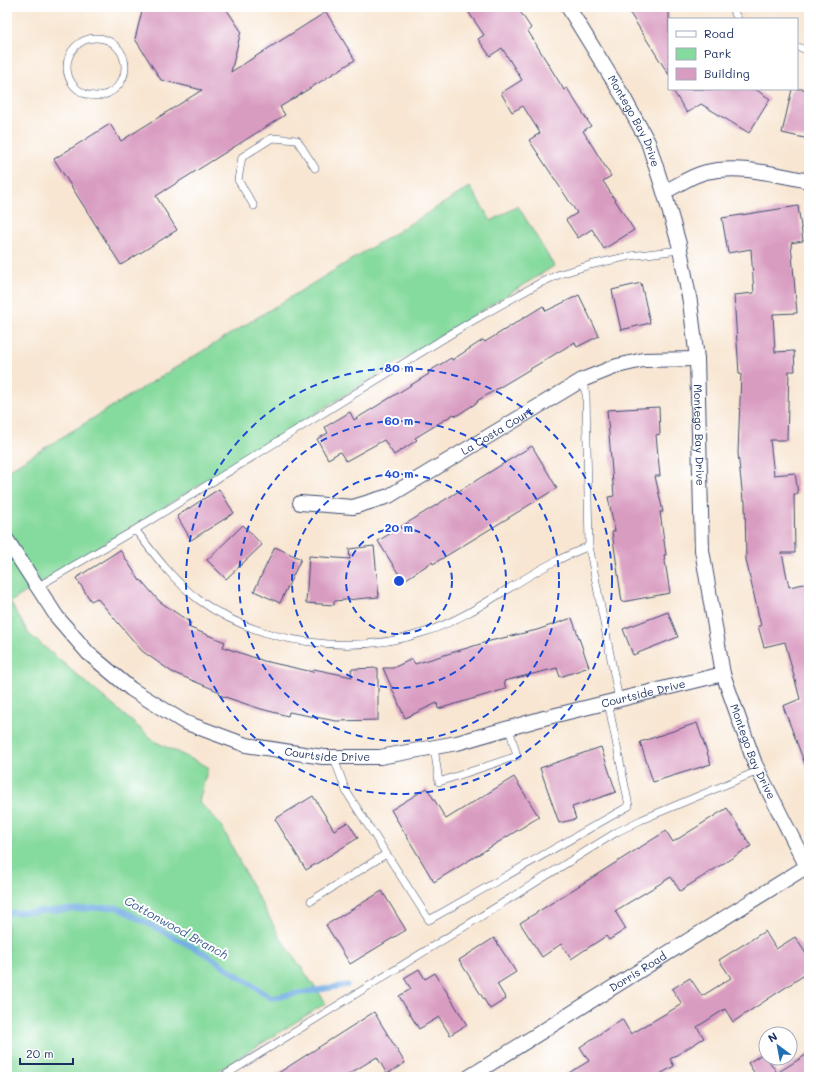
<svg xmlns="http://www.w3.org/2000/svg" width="816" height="1084" viewBox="0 0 816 1084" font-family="Mali,sans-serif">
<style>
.green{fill:#85da9d;stroke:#50847e}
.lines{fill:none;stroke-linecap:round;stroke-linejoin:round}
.stream{stroke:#75ade5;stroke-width:5.5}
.building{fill:#d99cc1}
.lane-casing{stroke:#3c4a6f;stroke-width:8}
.street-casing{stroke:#3c4a6f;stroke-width:16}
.lane{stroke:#fff;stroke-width:7}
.street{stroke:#fff;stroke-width:14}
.ring{fill:none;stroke:#1d4ed8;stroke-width:2;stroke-dasharray:7 5}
.labels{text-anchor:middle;stroke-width:4;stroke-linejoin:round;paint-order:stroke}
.street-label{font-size:11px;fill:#1b2f5e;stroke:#fff}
.water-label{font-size:12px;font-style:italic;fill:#3a5b8d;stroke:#fff}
.centre{fill:#1d4ed8;stroke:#fff;stroke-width:2}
.ring-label{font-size:12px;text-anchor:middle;font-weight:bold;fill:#1d4ed8;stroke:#fff;stroke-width:4;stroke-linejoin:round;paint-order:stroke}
</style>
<rect width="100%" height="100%" fill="#fff"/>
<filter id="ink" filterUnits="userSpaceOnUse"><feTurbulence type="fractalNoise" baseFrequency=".025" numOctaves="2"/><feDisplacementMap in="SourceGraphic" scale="8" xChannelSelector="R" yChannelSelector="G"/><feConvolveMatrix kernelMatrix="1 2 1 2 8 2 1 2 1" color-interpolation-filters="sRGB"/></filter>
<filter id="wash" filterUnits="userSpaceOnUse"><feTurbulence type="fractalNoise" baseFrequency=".012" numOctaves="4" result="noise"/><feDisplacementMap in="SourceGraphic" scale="16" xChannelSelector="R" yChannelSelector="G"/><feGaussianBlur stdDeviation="0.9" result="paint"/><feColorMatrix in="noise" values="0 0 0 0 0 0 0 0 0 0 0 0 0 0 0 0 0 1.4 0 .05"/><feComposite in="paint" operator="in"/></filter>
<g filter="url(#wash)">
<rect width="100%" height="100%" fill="#f8e6d2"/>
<path class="green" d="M 470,187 L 491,221 L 518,206 L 554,266 L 10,602 L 29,634 L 156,742 L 208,767 L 199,802 L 220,823 L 254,890 L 280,937 L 326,1003 L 208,1077 L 7,1077 L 7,471 Z"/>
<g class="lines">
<path class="stream" d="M 7,913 L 116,907 L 206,954 L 271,998 L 347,985"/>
</g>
<g id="blocks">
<g class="building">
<path d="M 143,7 L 225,7 L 241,31 L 231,72 L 326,12 L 355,60 L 280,107 L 285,115 L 156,196 L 177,230 L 121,265 L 54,159 L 110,124 L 121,141 L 202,90 L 161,80 L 135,39 Z"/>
<path d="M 465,7 L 517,7 L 531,28 L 528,31 L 564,90 L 567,88 L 591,126 L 583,131 L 611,176 L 603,181 L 634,230 L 604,249 L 592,229 L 578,238 L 566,220 L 577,213 L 529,140 L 540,133 L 523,106 L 512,112 L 501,93 L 522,80 L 502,48 L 490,56 L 478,39 L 484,35 Z"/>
<path d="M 626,7 L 669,7 L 669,75 Z"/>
<path d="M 672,89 L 755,89 L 770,99 L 749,133 L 701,104 L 687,113 Z"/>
<path d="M 792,89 L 809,89 L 809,139 L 782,133 Z"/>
<path d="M 798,206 L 803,241 L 791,243 L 797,313 L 773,314 L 775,352 L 794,351 L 795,371 L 789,371 L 787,440 L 770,440 L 774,475 L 795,473 L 798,494 L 794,494 L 795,553 L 782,553 L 789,587 L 809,583 L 808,772 L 783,706 L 800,699 L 785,642 L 764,647 L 758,626 L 761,626 L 746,560 L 745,500 L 743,500 L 738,453 L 741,374 L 739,374 L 734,295 L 754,293 L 751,249 L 728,253 L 722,218 Z"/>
<path d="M 641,283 L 650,323 L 621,330 L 612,290 Z"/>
<path d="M 579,295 L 599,336 L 577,347 L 575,342 L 477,401 L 478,402 L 456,416 L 454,414 L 415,438 L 417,440 L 394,455 L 384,440 L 346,461 L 340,452 L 328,459 L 317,439 L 328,433 L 325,427 L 350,412 L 354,420 L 429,374 L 428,372 L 451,358 L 452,360 L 483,340 L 485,342 L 543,306 L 546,311 Z"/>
<path d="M 659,407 L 660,434 L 656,435 L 660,476 L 655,476 L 663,512 L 660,512 L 666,555 L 664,555 L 670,593 L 622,602 L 612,532 L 615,531 L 608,497 L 614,496 L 607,410 Z"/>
<path d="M 532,446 L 557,488 L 433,564 L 432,562 L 403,581 L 378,541 Z"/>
<path d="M 219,489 L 234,513 L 191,540 L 177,516 Z"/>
<path d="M 243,525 L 262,545 L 226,579 L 207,560 Z"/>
<path d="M 374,546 L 379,597 L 334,601 L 334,605 L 306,603 L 309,556 L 350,559 L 349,549 Z"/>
<path d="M 275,547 L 301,559 L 280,603 L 254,591 Z"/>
<path d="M 120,550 L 140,581 L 141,580 L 159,601 L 191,623 L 188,627 L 225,642 L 223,647 L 264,661 L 313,672 L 314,669 L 352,677 L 351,669 L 378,668 L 378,720 L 336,721 L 289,712 L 288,716 L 261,709 L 219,695 L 220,692 L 172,672 L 142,651 L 97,598 L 91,601 L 76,578 Z"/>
<path d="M 668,612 L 678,637 L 633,655 L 623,629 Z"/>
<path d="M 572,618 L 589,667 L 560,677 L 557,668 L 504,681 L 506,689 L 438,709 L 437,703 L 405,718 L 383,668 L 393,668 L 412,659 L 415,664 L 490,641 L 537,630 Z"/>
<path d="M 697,723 L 711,764 L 653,782 L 640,742 Z"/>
<path d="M 601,747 L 616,792 L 572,807 L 576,819 L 559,823 L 540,768 Z"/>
<path d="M 514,777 L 539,817 L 434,882 L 391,810 L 427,788 L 446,819 Z"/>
<path d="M 313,796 L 334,830 L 348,822 L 358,838 L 306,870 L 275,819 Z"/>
<path d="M 727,808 L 751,846 L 680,891 L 671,877 L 615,911 L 626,929 L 609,940 L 606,936 L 571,959 L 561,944 L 542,957 L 520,923 L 666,831 L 673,842 Z"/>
<path d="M 382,891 L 406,930 L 350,964 L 326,925 Z"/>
<path d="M 765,931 L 776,949 L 795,937 L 809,958 L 809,972 L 733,1022 L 725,1009 L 697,1027 L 704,1038 L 670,1059 L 674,1066 L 655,1077 L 562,1077 L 589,1061 L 580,1047 L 622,1019 L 631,1034 L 682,1004 L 672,989 L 690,978 L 702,996 L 731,978 L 719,960 Z"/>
<path d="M 494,938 L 516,972 L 497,984 L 506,999 L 490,1009 L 459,960 Z"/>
<path d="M 419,969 L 425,979 L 435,973 L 467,1025 L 450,1035 L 439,1017 L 419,1029 L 399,996 L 411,989 L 404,978 Z"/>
<path d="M 374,1012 L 405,1063 L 387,1074 L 377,1057 L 344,1077 L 272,1077 Z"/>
<path d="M 764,1053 L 777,1073 L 809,1053 L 809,1077 L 757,1077 L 748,1063 Z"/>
</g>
</g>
</g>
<g filter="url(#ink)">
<use href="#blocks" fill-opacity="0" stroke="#3c4a6f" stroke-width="1"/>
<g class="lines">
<defs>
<g id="lane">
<path d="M 731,7 L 738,19"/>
<circle cx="96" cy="67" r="29"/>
<path d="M 797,47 L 809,50"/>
<path d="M 254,206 L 238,180 L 242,157 L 272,138 L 297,140 L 315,168"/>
<path d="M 582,380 L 586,394 L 589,546"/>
<path d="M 133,531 L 467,324 L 538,284 L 560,274 L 590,265 L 630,256 L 680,250"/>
<path d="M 37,587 L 133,531 L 138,533 C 156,557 175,582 199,600 C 261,645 354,656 425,632 C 474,616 513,582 558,560 C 568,555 578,551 589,546 L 619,700"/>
<path d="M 434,747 L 439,782 L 517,756 L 509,728"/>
<path d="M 334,758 L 346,791 L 429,920 L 629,806 L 608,702"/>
<path d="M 311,901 L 386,854"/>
<path d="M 222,1077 L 617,832 L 641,820 L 758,771"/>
</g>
<g id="street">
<path id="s1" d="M 568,7 L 624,98 L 648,142 L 664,192 L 679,244 L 690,302 L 697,359 L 702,550 L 723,674 L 755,764 L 809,871"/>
<path d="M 664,192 C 677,186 692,175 706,172 C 740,164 776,175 809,181"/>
<path id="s2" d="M 300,503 L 353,507 L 389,496 L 582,380 L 617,366 L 643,360 L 697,359"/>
<path id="s3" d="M 7,540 L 57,617 L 88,653 L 131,689 L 184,722 L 246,745 L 323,757 L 380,757 L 457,743 L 544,718 L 723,674"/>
<path id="s4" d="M 469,1077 L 806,867"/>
</g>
</defs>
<use href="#lane" class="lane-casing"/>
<use href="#street" class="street-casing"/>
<use href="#lane" class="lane"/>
<use href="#street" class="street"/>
</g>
</g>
<g class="ring">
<circle cx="399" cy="581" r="53"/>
<circle cx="399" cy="581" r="107"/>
<circle cx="399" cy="581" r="160"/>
<circle cx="399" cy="581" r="213"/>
</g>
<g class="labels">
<g class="street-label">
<text dy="4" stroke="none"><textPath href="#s1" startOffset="132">Montego Bay Drive</textPath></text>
<text dy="4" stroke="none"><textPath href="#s2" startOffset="217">La Costa Court</textPath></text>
<text dy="4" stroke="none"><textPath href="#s1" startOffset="456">Montego Bay Drive</textPath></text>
<text dy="4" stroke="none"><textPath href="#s3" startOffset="730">Courtside Drive</textPath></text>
<text dy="4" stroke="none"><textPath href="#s1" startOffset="780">Montego Bay Drive</textPath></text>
<text dy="4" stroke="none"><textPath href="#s3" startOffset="406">Courtside Drive</textPath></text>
<text dy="4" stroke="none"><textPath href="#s4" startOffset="199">Dorris Road</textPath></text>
</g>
<g class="water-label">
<text transform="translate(176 928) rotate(29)" y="4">Cottonwood Branch</text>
</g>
</g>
<circle cx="399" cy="581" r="6" class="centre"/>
<g class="ring-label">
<text x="399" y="372">80 m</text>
<text x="399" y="425">60 m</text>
<text x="399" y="478">40 m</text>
<text x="399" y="532">20 m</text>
</g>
<rect width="816" height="1084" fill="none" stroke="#fff" stroke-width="24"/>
<rect x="668" y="18" width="130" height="72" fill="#ffffff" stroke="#a4acbf"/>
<rect x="676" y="31" width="20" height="6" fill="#ffffff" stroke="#a4acbf"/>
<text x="704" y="38" font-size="12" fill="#1b2f5e">Road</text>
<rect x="676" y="48" width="20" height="12" fill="#85da9d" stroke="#a4acbf"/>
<text x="704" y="58" font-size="12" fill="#1b2f5e">Park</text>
<rect x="676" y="68" width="20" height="12" fill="#d99cc1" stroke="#a4acbf"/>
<text x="704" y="78" font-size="12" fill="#1b2f5e">Building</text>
<g transform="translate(778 1046) rotate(328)"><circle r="19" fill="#ffffff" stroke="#a4acbf"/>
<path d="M0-3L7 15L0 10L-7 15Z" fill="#1f6fb2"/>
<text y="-6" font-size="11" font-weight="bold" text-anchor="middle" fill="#1b2f5e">N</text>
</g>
<path d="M20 1058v6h53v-6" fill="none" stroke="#1b2f5e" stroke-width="2"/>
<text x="26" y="1058" font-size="12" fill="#1b2f5e" stroke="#ffffff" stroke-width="3" paint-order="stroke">20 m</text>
</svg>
